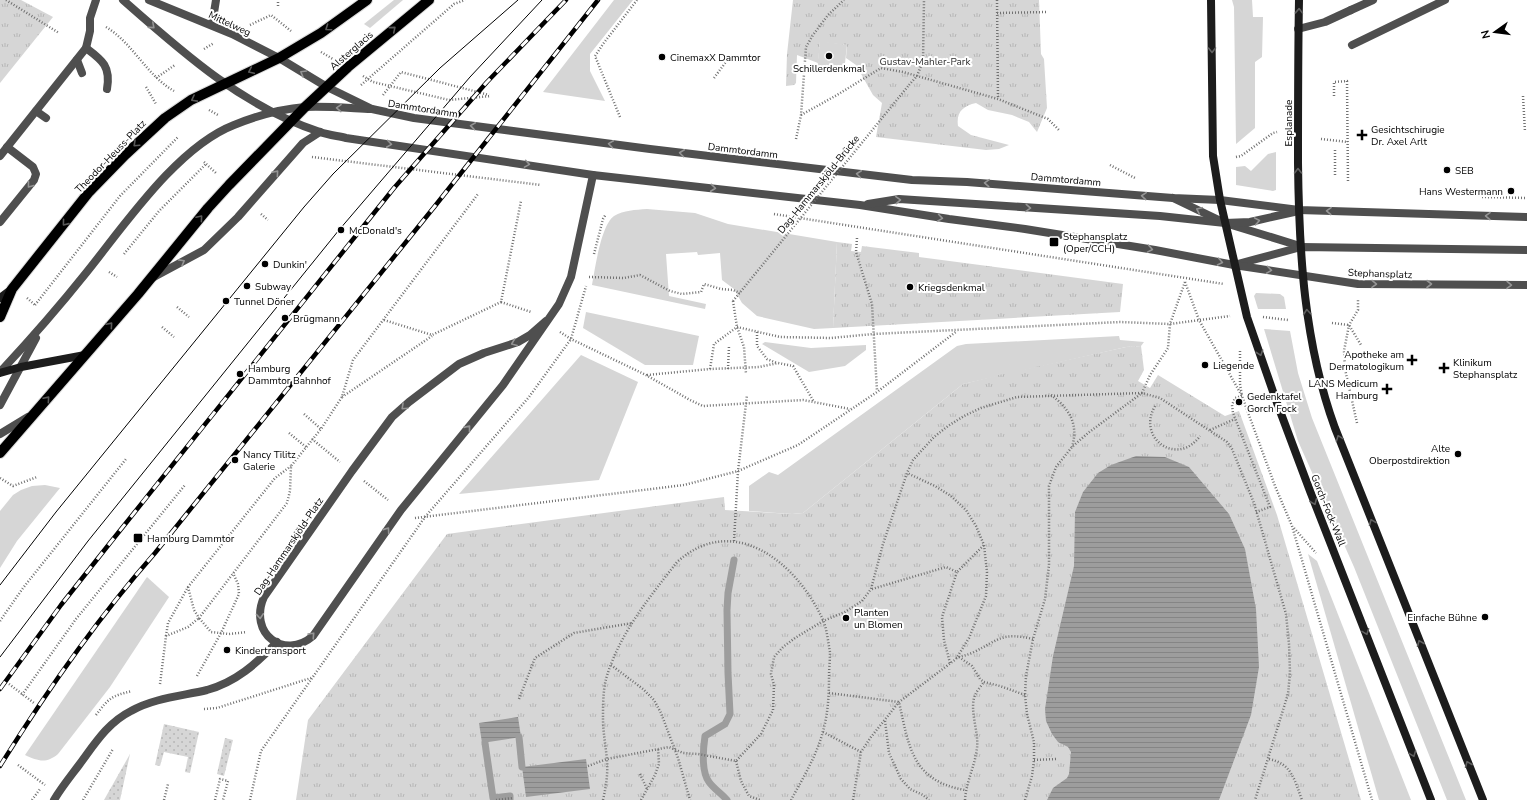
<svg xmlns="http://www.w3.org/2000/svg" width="1527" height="800" viewBox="0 0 1527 800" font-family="'Nunito Sans',sans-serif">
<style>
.grass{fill:#d6d6d6}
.park{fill:url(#park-tufts)}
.garden{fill:url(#garden-dots)}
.water{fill:url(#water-rules)}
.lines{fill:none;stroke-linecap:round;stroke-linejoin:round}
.stream{stroke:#9d9d9d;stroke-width:7}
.primary-casing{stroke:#dbdbdb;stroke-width:12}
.path{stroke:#717171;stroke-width:2.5;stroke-dasharray:1 2;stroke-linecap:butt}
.service{stroke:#4f4f4f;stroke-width:8}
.pedestrian{stroke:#4f4f4f;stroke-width:8}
.minor{stroke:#4f4f4f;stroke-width:8}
.tertiary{stroke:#4f4f4f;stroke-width:8}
.secondary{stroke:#1c1c1c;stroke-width:8}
.primary{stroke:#000;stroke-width:10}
.tram{stroke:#000;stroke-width:1}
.rail-casing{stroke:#000;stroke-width:4.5}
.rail{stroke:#fff;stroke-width:3;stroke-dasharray:9;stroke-linecap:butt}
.path-bridge{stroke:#717171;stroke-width:2.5;stroke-dasharray:1 2;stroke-linecap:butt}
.oneway{stroke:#606060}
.oneway2{stroke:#959595}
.oneway3{stroke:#595959}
.poi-dot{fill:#000;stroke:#fff;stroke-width:1.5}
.labels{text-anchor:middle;stroke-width:4;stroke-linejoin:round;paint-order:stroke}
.street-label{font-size:10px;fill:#000;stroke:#fff}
.poi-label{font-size:10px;fill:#000;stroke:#fff;text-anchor:start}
.park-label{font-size:10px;fill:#2d2d2d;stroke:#fff}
</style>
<defs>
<pattern id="park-tufts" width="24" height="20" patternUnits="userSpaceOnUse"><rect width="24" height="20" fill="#d6d6d6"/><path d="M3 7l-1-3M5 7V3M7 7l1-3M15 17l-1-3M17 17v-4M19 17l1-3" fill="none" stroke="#b6b6b6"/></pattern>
<pattern id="garden-dots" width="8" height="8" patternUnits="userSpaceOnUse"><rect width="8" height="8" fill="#d6d6d6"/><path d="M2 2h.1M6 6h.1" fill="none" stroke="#b6b6b6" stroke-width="1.8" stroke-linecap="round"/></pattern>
<pattern id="water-rules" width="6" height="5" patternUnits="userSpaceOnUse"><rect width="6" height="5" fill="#9d9d9d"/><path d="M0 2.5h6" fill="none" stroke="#858585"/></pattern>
</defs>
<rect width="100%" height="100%" fill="#fff"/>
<g class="grass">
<path d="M 394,0 L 403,0 L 370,28 L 364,24 Z"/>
<path d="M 614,0 L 633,0 L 590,54 L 590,71 L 605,101 L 543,92 Z"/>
<path d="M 1232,0 L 1252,0 L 1253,17 L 1263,17 L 1262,57 L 1255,62 L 1255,128 L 1236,144 L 1234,7 Z"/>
<path d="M 820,41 L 847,45 L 844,72 L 817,69 Z"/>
<path d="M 1276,152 L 1276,190 L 1273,191 L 1236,185 L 1236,167 L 1245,166 L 1251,171 L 1268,154 Z"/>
<path d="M 647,209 L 695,213 L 728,224 L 837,242 L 833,328 L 814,329 L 757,316 L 742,303 L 734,289 L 722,280 L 720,253 L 698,255 L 697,252 L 666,254 L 669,296 L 706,304 L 705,309 L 592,285 C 595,269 601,225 614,216 C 624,210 635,210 647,209 Z"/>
<path d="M 1256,293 L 1280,294 L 1284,297 L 1286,309 L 1258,309 L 1254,296 Z"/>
<path d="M 586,312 L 699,336 L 693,365 L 645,365 L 583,328 Z"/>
<path d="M 1264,329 L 1290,331 L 1298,373 L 1312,418 L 1466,800 L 1447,800 L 1354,567 L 1298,441 Z"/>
<path d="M 1119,336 L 1120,340 L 1144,342 L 1141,346 L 1126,347 L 963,384 L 803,513 L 792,514 L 749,511 L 749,486 L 769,472 L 778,475 L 957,346 L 966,344 Z"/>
<path d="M 765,342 L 811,348 L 866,345 L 866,350 L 845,366 L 809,372 L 762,344 Z"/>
<path d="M 581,355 L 638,382 L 599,480 L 459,494 Z"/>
<path d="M 45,485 L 60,488 L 17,541 L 0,568 L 0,511 L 13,495 L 21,490 L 32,486 Z"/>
<path d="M 1308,554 L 1317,561 L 1411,800 L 1379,800 Z"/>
<path d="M 147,577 L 169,597 L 110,687 L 58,754 C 46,764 38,761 25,755 Z"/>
</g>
<g class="park">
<path d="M 0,0 L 21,0 L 53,17 L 0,83 Z"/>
<path d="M 793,0 L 1039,0 L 1041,54 L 1044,59 L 1047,108 L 1037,132 L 1029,122 L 1012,115 L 988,110 L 976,103 C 963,106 956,112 958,126 L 971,135 L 1009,145 L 999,149 L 986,150 L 876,137 L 882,103 L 873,95 L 856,65 L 846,58 L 847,45 L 820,42 L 818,63 L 797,55 L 796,83 L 794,85 L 786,86 L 787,54 Z"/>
<path d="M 837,242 L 852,244 L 851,251 L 861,252 L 862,246 L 919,253 L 919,257 L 1123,284 L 1120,312 L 833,328 Z"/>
<path d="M 1141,346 L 1144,370 L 1138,381 L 1150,388 L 1158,375 L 1225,416 L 1239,411 L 1277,515 L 1361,800 L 296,800 L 308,720 L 447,534 L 724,497 L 725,510 L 792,514 L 803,513 L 963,384 L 1003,374 L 1126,347 Z"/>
</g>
<g class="garden">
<path d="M 164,724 L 199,732 L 190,773 L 185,772 L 188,757 L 164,752 L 160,766 L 155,765 Z"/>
<path d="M 225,738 L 233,740 L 224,776 L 217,774 Z"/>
<path d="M 130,754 L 120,800 L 104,800 Z"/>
</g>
<g class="water">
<path d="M 1136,456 L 1165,457 L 1189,467 L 1229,514 L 1245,549 L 1256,609 L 1259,667 L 1251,715 L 1219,800 L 1047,800 L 1053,788 L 1067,778 L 1069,774 L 1071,752 L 1068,747 L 1058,742 L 1052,734 L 1046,721 L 1045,709 L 1053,656 L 1074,566 L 1075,512 L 1083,492 L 1098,473 L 1111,465 Z"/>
<path d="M 518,717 L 521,737 L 482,743 L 479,723 Z"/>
<path d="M 586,759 L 590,789 L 526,797 L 522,767 Z"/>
</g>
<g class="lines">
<g class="stream">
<path d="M 519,737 L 522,767"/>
<path d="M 485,743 L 493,798 L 510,796 L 510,800"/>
<path d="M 727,800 C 722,794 714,789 709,782 C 701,771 703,750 705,736 L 725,724 L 730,714 L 728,673 L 727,610 L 728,593 L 734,560"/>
</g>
<defs>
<g id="primary">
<path d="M 0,317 L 12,289 L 89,192 L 125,155 L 165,118 L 191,100 L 279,58 L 321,33 L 367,0"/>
<path d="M 0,453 L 138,294 L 208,208 L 229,185 L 305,107 L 348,67 L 429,0"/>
</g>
</defs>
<use href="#primary" class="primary-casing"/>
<g class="path">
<path d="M 6,0 L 59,33"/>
<path d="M 997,0 L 998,99"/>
<path d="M 278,6 L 278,0"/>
<path d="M 997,13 L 1047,12"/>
<path d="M 250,25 L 271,15 L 291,31"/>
<path d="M 106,27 C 133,43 146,75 174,91"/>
<path d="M 204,49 L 214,43"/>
<path d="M 321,52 L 333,59"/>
<path d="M 363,76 L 373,82 L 449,100 L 491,96"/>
<path d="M 156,78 L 175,65"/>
<path d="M 714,78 L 728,59"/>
<path d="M 361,85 L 454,4 L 465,0"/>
<path d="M 909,85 L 917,76 L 923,61 L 924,0"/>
<path d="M 146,87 L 156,104"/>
<path d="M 383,95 L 401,72 L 489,95"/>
<path d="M 1334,96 L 1334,82 L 1347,81 L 1348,182"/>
<path d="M 1523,96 L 1525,132"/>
<path d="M 209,110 L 218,115"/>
<path d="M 801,115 L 837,95 L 881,68 L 903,72 L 998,99 L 1048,119 L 1059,130"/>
<path d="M 620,117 L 595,56 L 603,44 L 637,0"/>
<path d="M 796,139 L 801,115 L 806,47 L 813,35 L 828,15 L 844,0"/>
<path d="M 1321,139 L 1348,142"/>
<path d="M 1335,150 L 1335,176"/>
<path d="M 312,157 L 541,185"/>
<path d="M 1236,157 L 1241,156 L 1273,133 L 1277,132"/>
<path d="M 204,162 L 216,173"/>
<path d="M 1110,165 L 1135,178"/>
<path d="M 1482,197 L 1527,198"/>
<path d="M 261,214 L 268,220"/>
<path d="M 774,214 L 1224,284"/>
<path d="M 857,238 L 856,252 L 872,304 L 877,391"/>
<path d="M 124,254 L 159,211 L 206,164"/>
<path d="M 594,254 L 603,219 L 606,214"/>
<path d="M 109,272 L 117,277"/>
<path d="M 589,277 L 624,278 L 640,275 L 670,291 L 682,294 L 701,292 L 704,284 L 721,289 L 733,290 L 740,293"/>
<path d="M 1185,282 L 1199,320 L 1242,396 L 1275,486 L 1292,526 L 1372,800"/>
<path d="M 27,298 L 35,305"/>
<path d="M 733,301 L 737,327 L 744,347 L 746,374"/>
<path d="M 501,302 L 531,312"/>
<path d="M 35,305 L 120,196 L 178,137"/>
<path d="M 177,307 L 189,317"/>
<path d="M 1263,317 L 1288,320"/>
<path d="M 384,320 L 432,335 L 501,302 L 521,201"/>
<path d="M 1332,323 L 1349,325 L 1361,345"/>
<path d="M 162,327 L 174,337"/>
<path d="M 737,327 L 780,337 L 831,338 L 873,334 L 1120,322 L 1170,324 L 1230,316"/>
<path d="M 560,332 L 571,339 L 646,375 L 690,400 L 703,406 L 803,400 L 850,409"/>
<path d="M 757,332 L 757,346 L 767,359 L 777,363"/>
<path d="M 1240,351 L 1240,384 L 1242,396"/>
<path d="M 710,369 L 714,344 L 737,327"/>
<path d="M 728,369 L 729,346"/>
<path d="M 647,375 L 710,369 L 759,367 L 778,363 L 793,366 L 814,402"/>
<path d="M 1051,395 C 1069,408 1079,424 1072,447"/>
<path d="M 1242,396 L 1235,398 L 1232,405 L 1233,413 L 1270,507 L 1256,512"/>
<path d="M 342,397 L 432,336"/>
<path d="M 1155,406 C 1136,439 1178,467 1200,436"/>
<path d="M 304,414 L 321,429"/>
<path d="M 1357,423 L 1345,369 L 1344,351 L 1349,325 L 1358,310 L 1358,300"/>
<path d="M 1210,430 L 1235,419"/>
<path d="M 289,433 L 306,447"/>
<path d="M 312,439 L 340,462"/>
<path d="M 0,478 L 13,486 L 37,477"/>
<path d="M 364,481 L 388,500"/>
<path d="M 415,518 L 684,485 L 738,471 L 798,445 L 877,392 L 957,331"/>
<path d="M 1294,528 L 1316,553"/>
<path d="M 734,541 L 738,471 L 747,395"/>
<path d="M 188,587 L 194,610 L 199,618 L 287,503 L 290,491 L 291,466 L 321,429 L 342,397 L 353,360 L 478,194"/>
<path d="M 872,589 L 946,567 L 957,572 L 984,545"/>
<path d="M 0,621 L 23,588 L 126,459"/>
<path d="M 166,636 L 168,623 L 188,587 L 275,478 L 291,466"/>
<path d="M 959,657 L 972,666 L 980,679 L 984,682 L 1000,686 L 1025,695"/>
<path d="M 956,658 C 962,656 968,655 974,652 C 1000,639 1002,632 1033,639"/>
<path d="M 950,663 L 944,640 L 942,617 L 957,572"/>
<path d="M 611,665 L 643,689 L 654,700 L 661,713 L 678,758 L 690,800"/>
<path d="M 197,676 L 221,633 L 239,594 L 238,584 L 233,573"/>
<path d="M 9,684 L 34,703"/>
<path d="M 160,684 L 166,636 L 188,627 L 199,618 L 211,632 L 229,634 L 247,632"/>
<path d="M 829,693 L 899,702 C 909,747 912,781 965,790"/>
<path d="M 22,695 L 76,619 L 185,485"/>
<path d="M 519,699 L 535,658 L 574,633 L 632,623"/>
<path d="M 204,709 L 217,708 L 311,678"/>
<path d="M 96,715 C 109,698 111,696 132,691"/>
<path d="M 885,721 L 889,753 L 901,779 L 910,789 L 923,795 L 929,800"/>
<path d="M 823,732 L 861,752"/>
<path d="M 1269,759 C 1292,764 1294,779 1302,800"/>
<path d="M 1034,760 L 1057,759"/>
<path d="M 736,761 L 741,781 L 749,796 L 760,800"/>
<path d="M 18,765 L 45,785"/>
<path d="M 588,766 L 607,759 L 669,747 L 683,753 L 698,754 L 736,761 L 761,734 L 773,710 L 774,685 L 771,674 L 774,657 L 783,647 L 795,638 L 823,621 L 845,612 L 862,601 L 871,589 L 883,544 L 907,473 L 913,460 L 934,437 L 948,426 L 964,416 L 981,408 L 1017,397 L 1142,393 L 1160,398 L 1227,442 L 1232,449 L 1254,503 L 1286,614 L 1289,644 L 1290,673 L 1288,694 L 1255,800"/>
<path d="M 640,774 L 647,789"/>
<path d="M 32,800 L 40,789"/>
<path d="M 83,800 L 113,749"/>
<path d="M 164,800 L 168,784"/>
<path d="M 215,800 L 220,779 L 228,781 L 223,800"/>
<path d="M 250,800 L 261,751 L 425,517 L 529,397 L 571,339 L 586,286"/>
<path d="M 496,800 L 513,798"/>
<path d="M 603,800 C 606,787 608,774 607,761 C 606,747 603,733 603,718 C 603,706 603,691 606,679 C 619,634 649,598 677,562 C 734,511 797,563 823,620 C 827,629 828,642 830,652 C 830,660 829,669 829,677 C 829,695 828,714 823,731 C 817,755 803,778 791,800"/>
<path d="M 641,800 L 655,775 L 659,764 L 658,748"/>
<path d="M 853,800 L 861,752 L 871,737 L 899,702 L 956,659 L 969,638 L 986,596 L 987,572 L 984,545 L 976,526 L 966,510 L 951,496 L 935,486 L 907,473"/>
<path d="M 965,800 C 966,782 975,766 977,748 C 979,732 969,710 975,695 C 977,691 981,686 984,682"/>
<path d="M 1025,800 L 1032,776 L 1034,760 L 1034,742 L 1027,714 L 1025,695 L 1026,676 L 1033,639 L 1045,599 L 1049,565 L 1049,486 L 1056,467 L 1072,447 L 1088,433 L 1142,393 L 1150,375 L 1168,348 L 1170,324 L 1185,282"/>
</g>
<g class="service">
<path d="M 1298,29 L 1325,22 L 1351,10"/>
<path d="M 86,48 C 102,60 111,66 107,89"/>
<path d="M 77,60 L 82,73"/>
<path d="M 36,111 L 46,118"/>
<path d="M 0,156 L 86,48 L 90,31 L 90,18 L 96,0"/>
<path d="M 1173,198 L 1225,223 L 1300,246"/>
<path d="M 0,222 L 34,180 L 36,174 L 33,167 L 7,147"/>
<path d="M 1234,265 L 1301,247 L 1527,250"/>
<path d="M 0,372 C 30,340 58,308 86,273 C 124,226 177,147 234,125 C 256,116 281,109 305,107 C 326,106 349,108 371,109"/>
<path d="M 0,405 L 36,338"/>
<path d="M 0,434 L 28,417"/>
<path d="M 54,800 C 61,788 70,777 79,765 C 94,745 107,723 131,711 C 154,698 182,696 207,690 C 236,682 256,664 277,642"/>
</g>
<g class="pedestrian">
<path d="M 1351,10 L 1373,0"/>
<path d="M 1352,45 L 1445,0"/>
</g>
<g class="minor">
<path d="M 212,25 L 216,0"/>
<path d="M 546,321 L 530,335 L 518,342 L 484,353 L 459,364 L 409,402 L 392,417 L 352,471 L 264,597 C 248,633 284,661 313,636 L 401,510 L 503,385 L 559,304 L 571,277 L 593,175"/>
</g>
<g class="tertiary">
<path d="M 123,0 C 182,52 243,107 320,132 C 328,135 338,136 346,138 L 593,175 L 860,205 L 949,219 L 1025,229 L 1155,250 L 1234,265 L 1358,284 L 1527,285"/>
<path d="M 149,0 L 232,34 L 279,58 L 327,87 L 372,109 L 414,118 L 650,149 L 912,180 L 967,182 L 1173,198 L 1220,200 L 1299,210 L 1527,217"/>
<path d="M 868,204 L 899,199 L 1160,216 L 1225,223 L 1250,222 L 1294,212"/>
<path d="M 152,278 L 204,250 L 238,217 L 303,143 L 320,132"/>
</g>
<g class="secondary">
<path d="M 1211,0 L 1213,156 L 1220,200 L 1247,317 L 1277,403 L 1310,491 L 1431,800"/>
<path d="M 1299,0 C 1298,54 1298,109 1298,163 C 1299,253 1304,343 1335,428 L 1483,800"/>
<path d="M 0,298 L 12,289"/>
<path d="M 0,373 L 21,367 L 85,355"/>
</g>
<use href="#primary" class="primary"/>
<g class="tram">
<path d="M 0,585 L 56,512 L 304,207 L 333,174 L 440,68 L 518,0"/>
<path d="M 0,657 L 88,541 L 339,230 L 470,77 L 542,0"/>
</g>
<defs>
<g id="rail">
<path d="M 0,689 L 61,605 L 110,543 L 394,188 L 487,82 L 566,0"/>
<path d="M 0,766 C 46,692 97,619 155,553 L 435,206 L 598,0"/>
</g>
</defs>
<use href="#rail" class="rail-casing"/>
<use href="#rail" class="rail"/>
<path class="path-bridge" d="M 733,301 L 909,85"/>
</g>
<defs><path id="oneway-chevron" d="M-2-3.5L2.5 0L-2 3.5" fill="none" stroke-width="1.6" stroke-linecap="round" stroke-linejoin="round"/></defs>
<g class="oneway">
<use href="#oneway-chevron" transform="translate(1299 11) rotate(-88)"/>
<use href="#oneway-chevron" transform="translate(1212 50) rotate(89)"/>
<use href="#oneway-chevron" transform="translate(1298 171) rotate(-91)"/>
<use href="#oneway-chevron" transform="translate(1307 312) rotate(-95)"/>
<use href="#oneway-chevron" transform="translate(1260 353) rotate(71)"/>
<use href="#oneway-chevron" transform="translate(1339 438) rotate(-111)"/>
<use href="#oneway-chevron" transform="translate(1314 502) rotate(68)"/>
<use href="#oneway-chevron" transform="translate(1372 522) rotate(-112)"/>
<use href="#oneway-chevron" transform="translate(1366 632) rotate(69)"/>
<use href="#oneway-chevron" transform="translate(1420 643) rotate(-112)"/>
<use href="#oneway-chevron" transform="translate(1413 754) rotate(69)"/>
<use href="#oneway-chevron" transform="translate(1468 764) rotate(-112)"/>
</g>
<g class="oneway2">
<use href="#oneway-chevron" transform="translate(152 26) rotate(41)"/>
<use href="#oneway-chevron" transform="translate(303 73) rotate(-150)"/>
<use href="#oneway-chevron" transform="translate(339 108) rotate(-179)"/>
<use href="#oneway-chevron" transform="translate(473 126) rotate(-172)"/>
<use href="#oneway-chevron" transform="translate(389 144) rotate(8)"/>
<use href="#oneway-chevron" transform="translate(611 144) rotate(-172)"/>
<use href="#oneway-chevron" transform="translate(682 153) rotate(-173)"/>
<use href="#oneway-chevron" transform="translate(527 164) rotate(9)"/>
<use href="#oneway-chevron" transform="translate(276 173) rotate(-49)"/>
<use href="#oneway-chevron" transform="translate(859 174) rotate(-173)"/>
<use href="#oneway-chevron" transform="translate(987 183) rotate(-176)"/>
<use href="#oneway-chevron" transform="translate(30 185) rotate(128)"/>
<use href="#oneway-chevron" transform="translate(713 188) rotate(6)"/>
<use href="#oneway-chevron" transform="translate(1144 196) rotate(-175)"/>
<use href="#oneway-chevron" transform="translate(898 200) rotate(-3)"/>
<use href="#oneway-chevron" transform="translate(1028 208) rotate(4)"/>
<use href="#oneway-chevron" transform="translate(1199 210) rotate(-155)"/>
<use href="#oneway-chevron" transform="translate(1329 211) rotate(-178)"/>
<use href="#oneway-chevron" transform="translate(1488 216) rotate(-179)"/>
<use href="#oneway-chevron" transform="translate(940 218) rotate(9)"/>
<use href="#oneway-chevron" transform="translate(1257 221) rotate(-10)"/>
<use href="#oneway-chevron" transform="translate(1150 249) rotate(10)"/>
<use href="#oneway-chevron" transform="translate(182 262) rotate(-29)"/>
<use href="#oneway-chevron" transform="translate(1220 262) rotate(11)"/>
<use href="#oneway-chevron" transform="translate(1269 270) rotate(8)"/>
<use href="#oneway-chevron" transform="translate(1374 284) rotate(1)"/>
<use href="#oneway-chevron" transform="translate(1429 284)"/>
<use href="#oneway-chevron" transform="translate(1509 285) rotate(1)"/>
<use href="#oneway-chevron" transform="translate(514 343) rotate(159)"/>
<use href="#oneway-chevron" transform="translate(404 407) rotate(137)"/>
<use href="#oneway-chevron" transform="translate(468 428) rotate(-51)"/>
<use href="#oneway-chevron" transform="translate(387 530) rotate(-55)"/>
<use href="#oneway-chevron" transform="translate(260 616) rotate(86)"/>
<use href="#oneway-chevron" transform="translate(312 635) rotate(-47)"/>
</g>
<g class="oneway3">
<use href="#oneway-chevron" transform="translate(328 28) rotate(145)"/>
<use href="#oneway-chevron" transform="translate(393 29) rotate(-40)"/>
<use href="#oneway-chevron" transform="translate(251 71) rotate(155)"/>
<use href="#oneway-chevron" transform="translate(194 99) rotate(152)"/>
<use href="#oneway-chevron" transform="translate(136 144) rotate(137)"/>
<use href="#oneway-chevron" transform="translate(200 218) rotate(-50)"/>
<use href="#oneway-chevron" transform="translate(65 223) rotate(129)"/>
<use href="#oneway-chevron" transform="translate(110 325) rotate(-49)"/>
<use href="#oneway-chevron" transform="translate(47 399) rotate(-49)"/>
</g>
<g class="poi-dot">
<circle cx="829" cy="56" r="4"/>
<circle cx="662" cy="57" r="4"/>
<path d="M1360 129h4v4h4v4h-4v4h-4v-4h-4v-4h4z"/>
<circle cx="1447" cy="170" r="4"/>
<circle cx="1511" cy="191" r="4"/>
<circle cx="341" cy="230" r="4"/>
<rect x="1049" y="237" width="10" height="10" rx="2"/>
<circle cx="265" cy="264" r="4"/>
<circle cx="247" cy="286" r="4"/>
<circle cx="910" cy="287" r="4"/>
<circle cx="226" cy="301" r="4"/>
<circle cx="285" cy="318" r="4"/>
<path d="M1410 354h4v4h4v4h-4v4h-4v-4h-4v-4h4z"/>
<circle cx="1205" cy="365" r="4"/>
<path d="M1442 362h4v4h4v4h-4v4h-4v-4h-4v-4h4z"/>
<circle cx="240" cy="374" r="4"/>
<path d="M1385 383h4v4h4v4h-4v4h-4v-4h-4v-4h4z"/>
<circle cx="1239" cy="402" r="4"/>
<circle cx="1458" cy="454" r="4"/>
<circle cx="235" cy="460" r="4"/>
<rect x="133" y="533" width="10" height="10" rx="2"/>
<circle cx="1485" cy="617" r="4"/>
<circle cx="846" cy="618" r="4"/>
<circle cx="227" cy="650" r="4"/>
</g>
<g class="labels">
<g class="street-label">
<text transform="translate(230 23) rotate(25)" y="4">Mittelweg</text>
<text transform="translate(351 50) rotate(-41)" y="4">Alsterglacis</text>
<text transform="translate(423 108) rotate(9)" y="4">Dammtordamm</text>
<text transform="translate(1288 123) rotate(-90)" y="4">Esplanade</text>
<text transform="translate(743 150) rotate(7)" y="4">Dammtordamm</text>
<text transform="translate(110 156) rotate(-46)" y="4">Theodor-Heuss-Platz</text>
<text transform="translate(1066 179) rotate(5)" y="4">Dammtordamm</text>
<text transform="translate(818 184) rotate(-51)" y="4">Dag-Hammarskjöld-Brücke</text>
<text transform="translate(1380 273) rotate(2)" y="4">Stephansplatz</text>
<text transform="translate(1329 510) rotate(68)" y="4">Gorch-Fock-Wall</text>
<text transform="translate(288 546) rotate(-56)" y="4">Dag-Hammarskjöld-Platz</text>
</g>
<g class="poi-label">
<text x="670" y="61">CinemaxX Dammtor</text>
<text x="829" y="72" text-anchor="middle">Schillerdenkmal</text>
<text x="1371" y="133">Gesichtschirugie<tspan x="1371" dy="12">Dr. Axel Arlt</tspan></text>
<text x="1455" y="174">SEB</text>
<text x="1503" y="195" text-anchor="end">Hans Westermann</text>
<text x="349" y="234">McDonald's</text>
<text x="1063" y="240">Stephansplatz<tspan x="1063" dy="12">(Oper/CCH)</tspan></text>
<text x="273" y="268">Dunkin'</text>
<text x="255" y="290">Subway</text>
<text x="918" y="291">Kriegsdenkmal</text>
<text x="234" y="305">Tunnel Döner</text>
<text x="293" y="322">Brügmann</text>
<text x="1404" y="358" text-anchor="end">Apotheke am<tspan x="1404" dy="12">Dermatologikum</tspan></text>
<text x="1453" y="366">Klinikum<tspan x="1453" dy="12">Stephansplatz</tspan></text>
<text x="1213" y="369">Liegende</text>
<text x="248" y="372">Hamburg<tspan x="248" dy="12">Dammtor Bahnhof</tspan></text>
<text x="1378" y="387" text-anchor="end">LANS Medicum<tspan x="1378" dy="12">Hamburg</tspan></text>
<text x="1247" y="400">Gedenktafel<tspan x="1247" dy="12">Gorch Fock</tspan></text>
<text x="1450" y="452" text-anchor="end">Alte<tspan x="1450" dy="12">Oberpostdirektion</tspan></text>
<text x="243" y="458">Nancy Tilitz<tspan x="243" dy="12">Galerie</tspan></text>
<text x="147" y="542">Hamburg Dammtor</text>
<text x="854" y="616">Planten<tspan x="854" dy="12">un Blomen</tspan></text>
<text x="1477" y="621" text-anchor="end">Einfache Bühne</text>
<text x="235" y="654">Kindertransport</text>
</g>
<g class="park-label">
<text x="925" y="65">Gustav-Mahler-Park</text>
</g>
</g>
<g transform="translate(1495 32) rotate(256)" stroke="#ffffff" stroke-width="3" paint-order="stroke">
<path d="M0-3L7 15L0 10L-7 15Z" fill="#000000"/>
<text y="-6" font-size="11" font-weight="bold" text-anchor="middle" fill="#000000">N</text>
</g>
</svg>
